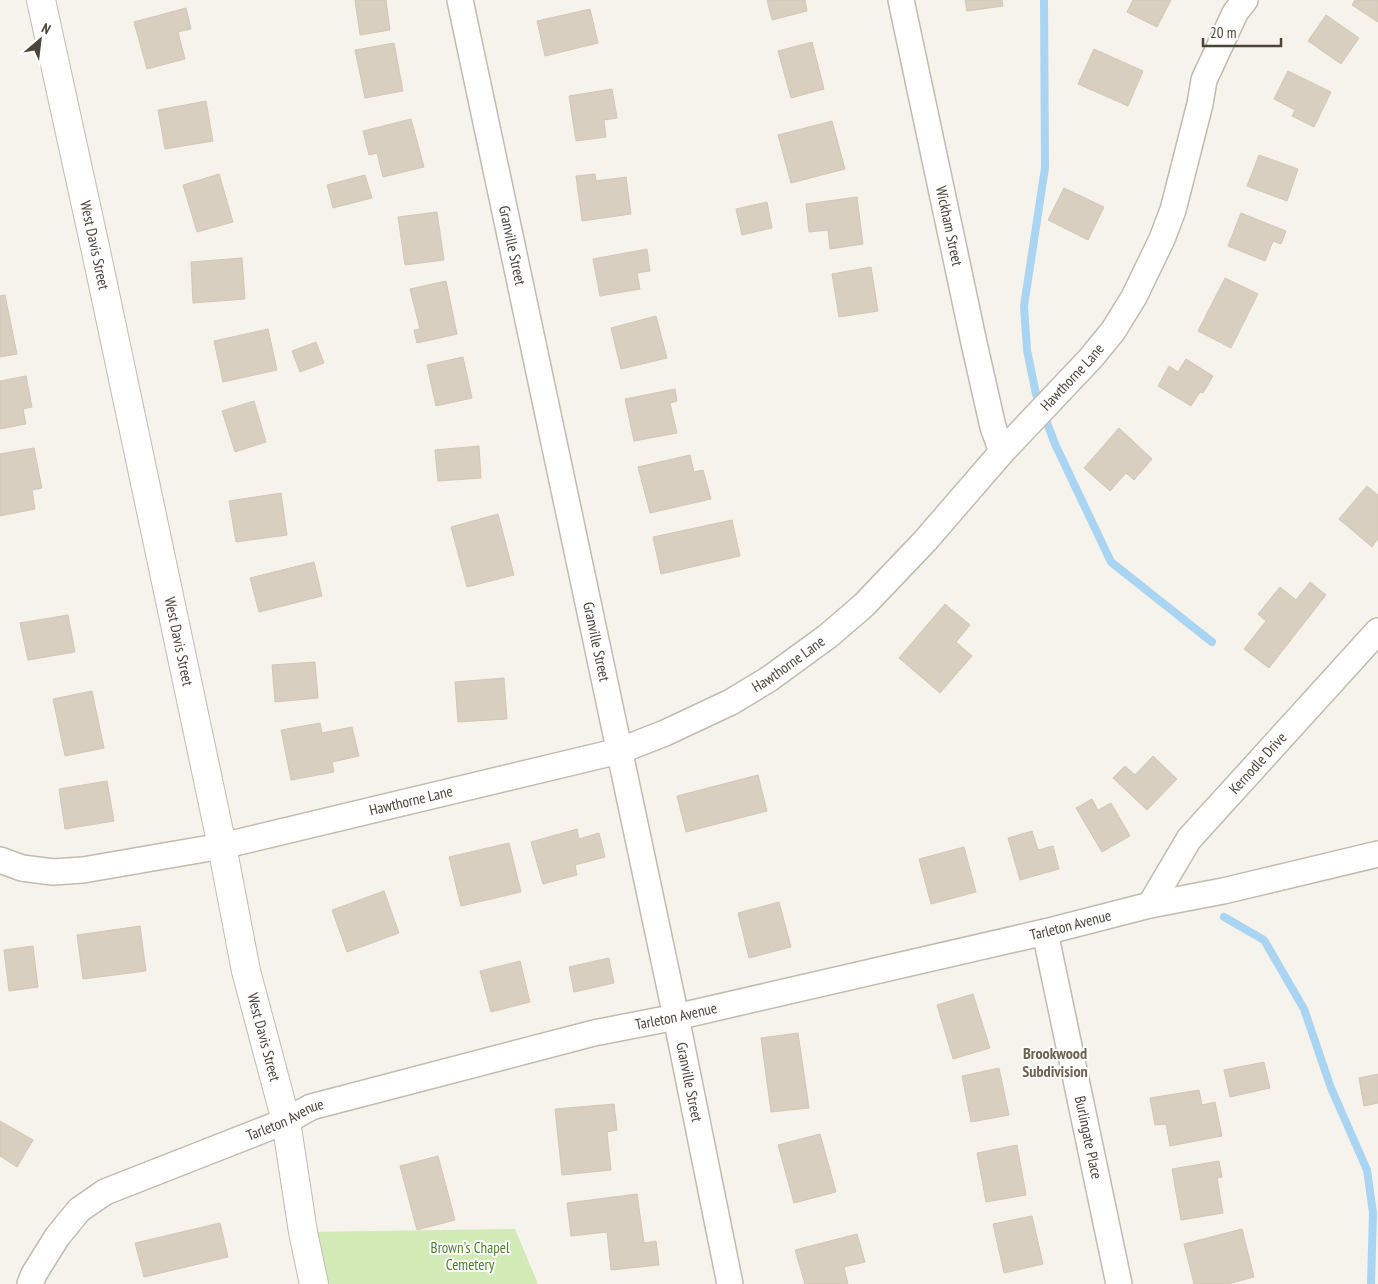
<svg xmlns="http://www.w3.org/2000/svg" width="1378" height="1284" viewBox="0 0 1378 1284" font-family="'PT Sans Narrow',sans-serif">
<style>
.green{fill:#d2eab5}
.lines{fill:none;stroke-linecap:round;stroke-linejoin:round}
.stream{stroke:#a9d4f2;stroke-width:8}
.building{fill:#d8cfc1;stroke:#d3c7b4}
.minor-casing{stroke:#c2bbae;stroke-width:28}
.tertiary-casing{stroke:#c2bbae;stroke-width:30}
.minor{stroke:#fff;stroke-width:25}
.tertiary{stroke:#fff;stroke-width:28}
.labels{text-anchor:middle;stroke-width:4;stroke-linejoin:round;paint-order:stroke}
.street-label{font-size:15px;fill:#4b4439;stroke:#fff}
.park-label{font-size:15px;fill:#4a7f2a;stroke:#fff}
.neighbourhood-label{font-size:16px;font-weight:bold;fill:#6e6250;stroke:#fff}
</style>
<rect width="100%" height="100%" fill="#f6f3ec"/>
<path class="green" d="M 515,1229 L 538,1284 L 314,1284 L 303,1232 Z"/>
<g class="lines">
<g class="stream">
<path d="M 1044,0 L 1045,168 L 1024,306 L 1027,350 L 1036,394 L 1055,444 L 1111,562 L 1212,642"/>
<path d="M 1224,917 L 1264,940 L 1304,1009 L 1331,1088 L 1367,1170 L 1373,1213 L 1371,1284"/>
</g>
</g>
<g class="building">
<path d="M 355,0 L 386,0 L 390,30 L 360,35 Z"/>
<path d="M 767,0 L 805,0 L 807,11 L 772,20 Z"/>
<path d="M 965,0 L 1002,0 L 1003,6 L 967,11 Z"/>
<path d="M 1133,0 L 1171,0 L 1157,27 L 1127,12 Z"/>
<path d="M 1355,0 L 1378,0 L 1378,22 L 1352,5 Z"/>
<path d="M 186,8 L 191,29 L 178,32 L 185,59 L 147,69 L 134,22 Z"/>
<path d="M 590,9 L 598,43 L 545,56 L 537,21 Z"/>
<path d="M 1326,15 L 1359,38 L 1341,64 L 1308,41 Z"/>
<path d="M 812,42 L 824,89 L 791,98 L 778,51 Z"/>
<path d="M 394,43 L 403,91 L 365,98 L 355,50 Z"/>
<path d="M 1094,49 L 1143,71 L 1128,106 L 1078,84 Z"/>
<path d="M 1288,71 L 1331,92 L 1314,127 L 1292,116 L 1295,110 L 1274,99 Z"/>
<path d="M 612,89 L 617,118 L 604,120 L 606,137 L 576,141 L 569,96 Z"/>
<path d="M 206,101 L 213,141 L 165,149 L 158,110 Z"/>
<path d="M 411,119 L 424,167 L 383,177 L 377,153 L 369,155 L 363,131 Z"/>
<path d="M 832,121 L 845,169 L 791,183 L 778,135 Z"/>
<path d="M 1259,155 L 1298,169 L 1287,201 L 1247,186 Z"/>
<path d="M 219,174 L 233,222 L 197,232 L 183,185 Z"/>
<path d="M 595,174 L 596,181 L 626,177 L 631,214 L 582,221 L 576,176 Z"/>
<path d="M 365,175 L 372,198 L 333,208 L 327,185 Z"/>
<path d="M 1064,188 L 1104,207 L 1088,240 L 1048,220 Z"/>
<path d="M 857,197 L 863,244 L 830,249 L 828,230 L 809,232 L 806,204 Z"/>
<path d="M 767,202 L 772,228 L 742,235 L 736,209 Z"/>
<path d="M 437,212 L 444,260 L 405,265 L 398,217 Z"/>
<path d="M 1241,213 L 1286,231 L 1281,244 L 1273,241 L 1265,261 L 1228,246 Z"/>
<path d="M 647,249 L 650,271 L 637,273 L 640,289 L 600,296 L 593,259 Z"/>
<path d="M 242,258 L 245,299 L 193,303 L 191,262 Z"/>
<path d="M 871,267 L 878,311 L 839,317 L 832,274 Z"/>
<path d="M 1225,278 L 1258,294 L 1231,348 L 1198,331 Z"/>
<path d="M 446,281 L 457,334 L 417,343 L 414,330 L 420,329 L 410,289 Z"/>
<path d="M 5,295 L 17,354 L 0,357 L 0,296 Z"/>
<path d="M 656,316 L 667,358 L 621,369 L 611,328 Z"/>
<path d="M 268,329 L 277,370 L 223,382 L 214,341 Z"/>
<path d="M 316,342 L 324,363 L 300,372 L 292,351 Z"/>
<path d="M 463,357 L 472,398 L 436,406 L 427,365 Z"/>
<path d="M 1186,359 L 1213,376 L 1203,393 L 1200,392 L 1191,406 L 1158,386 L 1169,366 L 1178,372 Z"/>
<path d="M 26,376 L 32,407 L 23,409 L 26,424 L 0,429 L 0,381 Z"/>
<path d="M 675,389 L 677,401 L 670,403 L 677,433 L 634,441 L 625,399 Z"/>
<path d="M 254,401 L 266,442 L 235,452 L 222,411 Z"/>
<path d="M 1119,428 L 1152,459 L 1134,480 L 1126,473 L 1110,491 L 1084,468 Z"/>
<path d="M 479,446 L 481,478 L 438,481 L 435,450 Z"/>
<path d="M 34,448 L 42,488 L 32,490 L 35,509 L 0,516 L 0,454 Z"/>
<path d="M 690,455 L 694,472 L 703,470 L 711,499 L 650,513 L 638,467 Z"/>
<path d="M 1367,486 L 1378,495 L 1378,539 L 1372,547 L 1339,519 Z"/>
<path d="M 281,493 L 287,535 L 236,542 L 229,501 Z"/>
<path d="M 498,514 L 514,575 L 467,587 L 451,527 Z"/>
<path d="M 732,520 L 740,556 L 661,574 L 653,537 Z"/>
<path d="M 314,562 L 322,596 L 259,612 L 250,578 Z"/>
<path d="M 1310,582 L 1326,595 L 1269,668 L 1244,649 L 1266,621 L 1258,614 L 1280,587 L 1296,600 Z"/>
<path d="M 945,604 L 970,625 L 956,642 L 972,656 L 940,693 L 899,658 Z"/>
<path d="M 68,615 L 75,652 L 28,660 L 20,623 Z"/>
<path d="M 315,662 L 318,698 L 275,702 L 272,665 Z"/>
<path d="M 504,678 L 507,719 L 458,722 L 455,682 Z"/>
<path d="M 92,691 L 104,748 L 65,756 L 53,699 Z"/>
<path d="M 320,723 L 322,733 L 352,727 L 359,756 L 332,762 L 334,772 L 291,780 L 281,730 Z"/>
<path d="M 1153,756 L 1177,779 L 1147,810 L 1113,778 L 1125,766 L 1135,775 Z"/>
<path d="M 758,775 L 767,811 L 686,832 L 677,796 Z"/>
<path d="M 107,781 L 114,821 L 65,829 L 59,789 Z"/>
<path d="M 1092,799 L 1098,810 L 1111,803 L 1130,836 L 1102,852 L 1076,808 Z"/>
<path d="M 577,829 L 579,839 L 599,833 L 605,857 L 575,865 L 577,875 L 543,884 L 531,842 Z"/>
<path d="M 1032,831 L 1038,850 L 1053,846 L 1059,869 L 1020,880 L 1008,838 Z"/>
<path d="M 509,843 L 521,892 L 461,906 L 449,857 Z"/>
<path d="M 964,847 L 976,892 L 931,904 L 919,859 Z"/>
<path d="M 384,891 L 399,933 L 347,952 L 332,910 Z"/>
<path d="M 779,902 L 791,947 L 749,958 L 738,913 Z"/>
<path d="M 140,926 L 146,971 L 83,979 L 77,935 Z"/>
<path d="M 33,946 L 38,987 L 9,991 L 4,950 Z"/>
<path d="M 609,958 L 614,983 L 574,992 L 569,967 Z"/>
<path d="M 520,961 L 530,1002 L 491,1012 L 480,971 Z"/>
<path d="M 973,994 L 990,1048 L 953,1059 L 937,1005 Z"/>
<path d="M 798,1033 L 809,1108 L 771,1112 L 761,1038 Z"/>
<path d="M 1264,1062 L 1270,1088 L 1230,1097 L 1224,1070 Z"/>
<path d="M 999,1068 L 1009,1115 L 971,1122 L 962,1076 Z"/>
<path d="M 1378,1074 L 1378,1103 L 1364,1106 L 1359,1078 Z"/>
<path d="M 1199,1090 L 1202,1105 L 1215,1102 L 1222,1136 L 1170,1146 L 1166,1124 L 1155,1125 L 1150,1098 Z"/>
<path d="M 614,1104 L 617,1130 L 607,1132 L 611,1170 L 562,1175 L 555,1109 Z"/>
<path d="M 0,1121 L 33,1140 L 17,1167 L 0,1156 Z"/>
<path d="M 820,1134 L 836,1192 L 794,1203 L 778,1145 Z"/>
<path d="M 1017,1145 L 1026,1195 L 986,1202 L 977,1153 Z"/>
<path d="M 438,1156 L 455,1220 L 417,1230 L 400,1166 Z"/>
<path d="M 1219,1161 L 1222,1177 L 1217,1178 L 1223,1213 L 1181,1220 L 1172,1169 Z"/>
<path d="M 637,1194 L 644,1243 L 656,1241 L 659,1265 L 611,1270 L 607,1232 L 571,1236 L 567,1203 Z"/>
<path d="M 1032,1216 L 1043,1264 L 1004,1273 L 993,1224 Z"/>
<path d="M 220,1223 L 228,1257 L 144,1277 L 135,1243 Z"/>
<path d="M 1242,1229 L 1254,1277 L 1228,1284 L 1194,1284 L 1184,1244 Z"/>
<path d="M 857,1234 L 865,1262 L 844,1267 L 848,1284 L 805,1284 L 795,1250 Z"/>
</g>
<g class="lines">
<defs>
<g id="minor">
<path id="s1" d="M 460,0 L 676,1017 L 730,1284"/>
<path id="s2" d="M 901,0 L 974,343 L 993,427 L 1002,452"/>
<path id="s3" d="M 0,860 L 22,868 L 53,872 L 83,870 L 222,846 L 619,751 L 665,733 L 731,702 L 769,679 L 828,636 L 864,605 L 925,541 L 1002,452 L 1090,359 L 1113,331 L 1134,297 L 1162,239 L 1173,210 L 1200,104 L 1204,80 L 1235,13 L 1245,0"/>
<path id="s4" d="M 1150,905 L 1189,839 L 1378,631"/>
<path id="s5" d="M 1045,932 L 1119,1284"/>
<path id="s6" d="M 30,1284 L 34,1274 L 57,1237 L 79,1210 L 105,1192 L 286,1121 L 311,1107 L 594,1033 L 676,1017 L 1045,932 L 1150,905 L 1223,891 L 1378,854"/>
</g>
<g id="tertiary">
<path id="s7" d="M 41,0 L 97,256 L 222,846 L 246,971 L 286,1121 L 303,1232 L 314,1284"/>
</g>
</defs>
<use href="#minor" class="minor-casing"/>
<use href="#tertiary" class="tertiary-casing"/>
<use href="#minor" class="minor"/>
<use href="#tertiary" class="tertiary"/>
</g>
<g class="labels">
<g class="street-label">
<text dy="5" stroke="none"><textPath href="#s2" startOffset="231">Wickham Street</textPath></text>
<text dy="5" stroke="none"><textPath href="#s7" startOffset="251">West Davis Street</textPath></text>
<text dy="5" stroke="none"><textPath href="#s1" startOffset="251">Granville Street</textPath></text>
<text dy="5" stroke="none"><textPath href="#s3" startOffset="1230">Hawthorne Lane</textPath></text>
<text dy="5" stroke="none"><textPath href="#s7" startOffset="656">West Davis Street</textPath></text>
<text dy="5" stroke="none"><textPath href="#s1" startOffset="656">Granville Street</textPath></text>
<text dy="5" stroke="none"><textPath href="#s3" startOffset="825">Hawthorne Lane</textPath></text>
<text dy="5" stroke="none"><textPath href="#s4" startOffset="179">Kernodle Drive</textPath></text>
<text dy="5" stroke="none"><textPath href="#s3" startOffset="420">Hawthorne Lane</textPath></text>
<text dy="5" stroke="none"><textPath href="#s6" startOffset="1125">Tarleton Avenue</textPath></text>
<text dy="5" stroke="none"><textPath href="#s6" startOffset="720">Tarleton Avenue</textPath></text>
<text dy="5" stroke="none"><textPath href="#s7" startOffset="1061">West Davis Street</textPath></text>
<text dy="5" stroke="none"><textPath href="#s1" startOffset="1106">Granville Street</textPath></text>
<text dy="5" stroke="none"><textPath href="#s6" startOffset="315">Tarleton Avenue</textPath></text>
<text dy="5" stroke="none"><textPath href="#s5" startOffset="210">Burlingate Place</textPath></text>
</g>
<g class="park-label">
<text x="470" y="1253">Brown's Chapel<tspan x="470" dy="17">Cemetery</tspan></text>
</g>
<g class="neighbourhood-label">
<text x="1055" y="1059">Brookwood<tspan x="1055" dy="18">Subdivision</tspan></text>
</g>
</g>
<g transform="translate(40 40) rotate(28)" stroke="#ffffff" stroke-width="4" paint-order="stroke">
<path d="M0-4L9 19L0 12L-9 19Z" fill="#4b4439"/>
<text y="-8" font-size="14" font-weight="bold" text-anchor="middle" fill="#4b4439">N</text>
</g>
<path d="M1203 38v8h78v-8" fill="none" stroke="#4b4439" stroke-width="2.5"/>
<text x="1210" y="38" font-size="15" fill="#4b4439" stroke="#ffffff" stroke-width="4" paint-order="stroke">20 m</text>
</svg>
